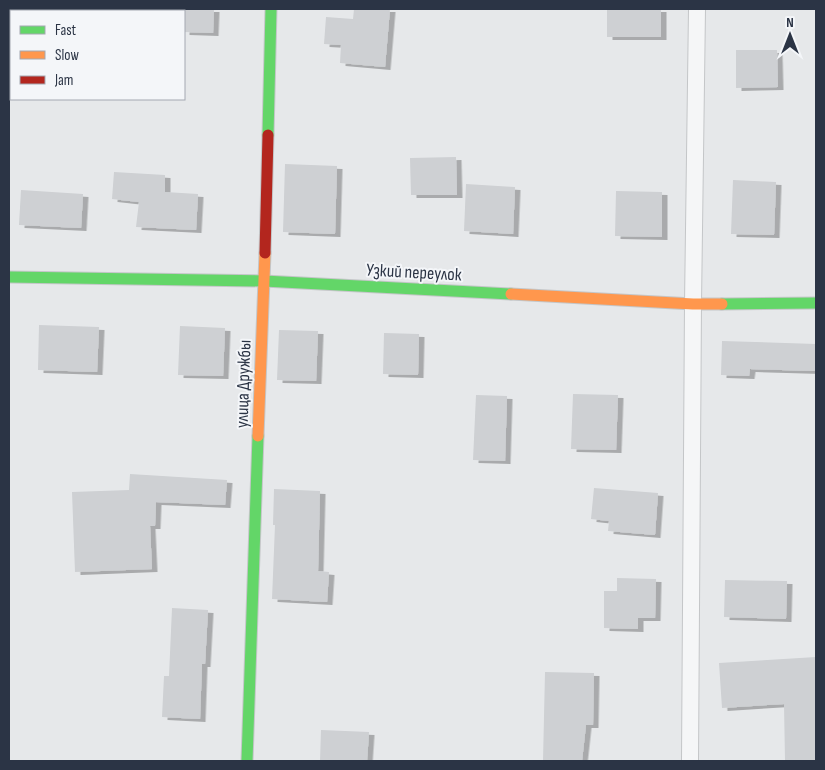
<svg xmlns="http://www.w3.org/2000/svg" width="825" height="770" viewBox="0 0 825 770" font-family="'Sofia Sans Condensed',sans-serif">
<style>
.building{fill:#ced0d3;filter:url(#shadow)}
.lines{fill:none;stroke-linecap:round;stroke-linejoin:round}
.lane-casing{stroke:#c4c6c8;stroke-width:18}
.fast-casing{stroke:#c4c6c8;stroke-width:13}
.slow-casing{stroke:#c4c6c8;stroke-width:13}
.jam-casing{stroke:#c4c6c8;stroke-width:13}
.lane{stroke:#f5f6f7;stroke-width:16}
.fast{stroke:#63d668;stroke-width:11}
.slow{stroke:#ff974d;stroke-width:11}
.jam{stroke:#b3261e;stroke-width:11}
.labels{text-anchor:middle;stroke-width:4;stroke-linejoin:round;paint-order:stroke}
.street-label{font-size:18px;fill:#2b3445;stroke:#f4f6f9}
</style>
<defs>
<filter id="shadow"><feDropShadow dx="5.5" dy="3" stdDeviation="0" flood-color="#0004"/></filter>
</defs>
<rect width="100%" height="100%" fill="#e6e8ea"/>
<g class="building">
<path d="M 184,9 L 214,9 L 213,33 L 184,32 Z"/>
<path d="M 354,9 L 390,9 L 385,67 L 340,63 L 341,45 L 324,44 L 326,17 L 353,19 Z"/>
<rect x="607" y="9" width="54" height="28"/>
<path d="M 736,50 L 777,50 L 778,87 L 736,88 Z"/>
<path d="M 456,157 L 457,195 L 411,195 L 410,158 Z"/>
<path d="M 285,164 L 337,166 L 335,234 L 283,232 Z"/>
<path d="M 114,172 L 165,175 L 165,192 L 198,194 L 196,230 L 136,227 L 139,202 L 112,199 Z"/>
<path d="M 733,180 L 776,182 L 774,235 L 731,234 Z"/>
<path d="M 466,184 L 515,187 L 513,234 L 464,231 Z"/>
<path d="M 21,190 L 83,194 L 81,228 L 19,225 Z"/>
<path d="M 616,191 L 662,192 L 662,237 L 615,236 Z"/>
<path d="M 39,325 L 99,327 L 97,372 L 38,370 Z"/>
<path d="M 180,326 L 225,328 L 223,376 L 178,375 Z"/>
<path d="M 279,330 L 318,331 L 316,381 L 277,380 Z"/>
<path d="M 384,333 L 419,334 L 418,375 L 383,374 Z"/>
<path d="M 722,341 L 816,344 L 816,371 L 750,369 L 749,376 L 721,375 Z"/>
<path d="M 573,394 L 618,395 L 616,450 L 571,449 Z"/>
<path d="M 476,395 L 507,396 L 505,461 L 473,460 Z"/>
<path d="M 130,474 L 227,480 L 225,505 L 156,502 L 155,526 L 150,526 L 152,569 L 75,572 L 72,492 L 129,490 Z"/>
<path d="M 594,488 L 658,493 L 655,535 L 608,531 L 609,521 L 591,519 Z"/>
<path d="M 274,489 L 320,491 L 318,571 L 329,572 L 327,602 L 272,599 L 275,525 L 273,525 Z"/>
<path d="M 617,578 L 656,579 L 655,618 L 638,618 L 638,629 L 604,628 L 604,591 L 617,591 Z"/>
<path d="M 725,580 L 787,581 L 786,619 L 724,617 Z"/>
<path d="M 172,608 L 208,610 L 205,664 L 202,664 L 200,719 L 162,717 L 164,676 L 169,676 Z"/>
<path d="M 816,657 L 816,761 L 785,761 L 784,704 L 722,708 L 719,663 Z"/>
<path d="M 545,672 L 594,673 L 593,725 L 586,725 L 582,761 L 543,761 Z"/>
<path d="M 321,730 L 369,732 L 367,761 L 320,761 Z"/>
</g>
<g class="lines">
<defs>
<path id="lane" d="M 690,761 L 693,304 L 697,9"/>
<g id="fast">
<path d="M 268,135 L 271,9"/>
<path d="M 9,277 L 264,281 L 511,294"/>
<path d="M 722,304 L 816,303"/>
<path d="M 247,761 L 258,436"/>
</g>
<g id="slow">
<path d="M 511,294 L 693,304 L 722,304"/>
<path d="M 258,436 L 265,253"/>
</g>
<path id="jam" d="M 265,253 L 268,135"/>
</defs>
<use href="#lane" class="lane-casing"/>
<use href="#fast" class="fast-casing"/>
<use href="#slow" class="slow-casing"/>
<use href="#jam" class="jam-casing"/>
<use href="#lane" class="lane"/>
<use href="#fast" class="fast"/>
<use href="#slow" class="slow"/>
<use href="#jam" class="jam"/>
</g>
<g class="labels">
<g class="street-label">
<text transform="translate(414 272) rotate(3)" y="6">Узкий переулок</text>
<text transform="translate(243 384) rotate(-88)" y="6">улица Дружбы</text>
</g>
</g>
<rect width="825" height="770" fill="none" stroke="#2b3445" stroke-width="20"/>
<rect x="10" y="10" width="175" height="90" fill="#f4f6f9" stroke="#a4a8b1"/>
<rect x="20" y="26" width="25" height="8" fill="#63d668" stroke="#a4a8b1"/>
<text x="55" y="35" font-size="15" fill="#2b3445">Fast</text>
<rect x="20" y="51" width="25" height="8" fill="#ff974d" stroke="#a4a8b1"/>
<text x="55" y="60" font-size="15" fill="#2b3445">Slow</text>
<rect x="20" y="76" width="25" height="8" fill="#b3261e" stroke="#a4a8b1"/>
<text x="55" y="85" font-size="15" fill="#2b3445">Jam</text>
<g transform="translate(790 35)" stroke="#f4f6f9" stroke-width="4" paint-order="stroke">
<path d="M0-4L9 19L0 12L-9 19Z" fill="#2b3445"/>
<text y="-8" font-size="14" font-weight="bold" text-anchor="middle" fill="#2b3445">N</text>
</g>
</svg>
